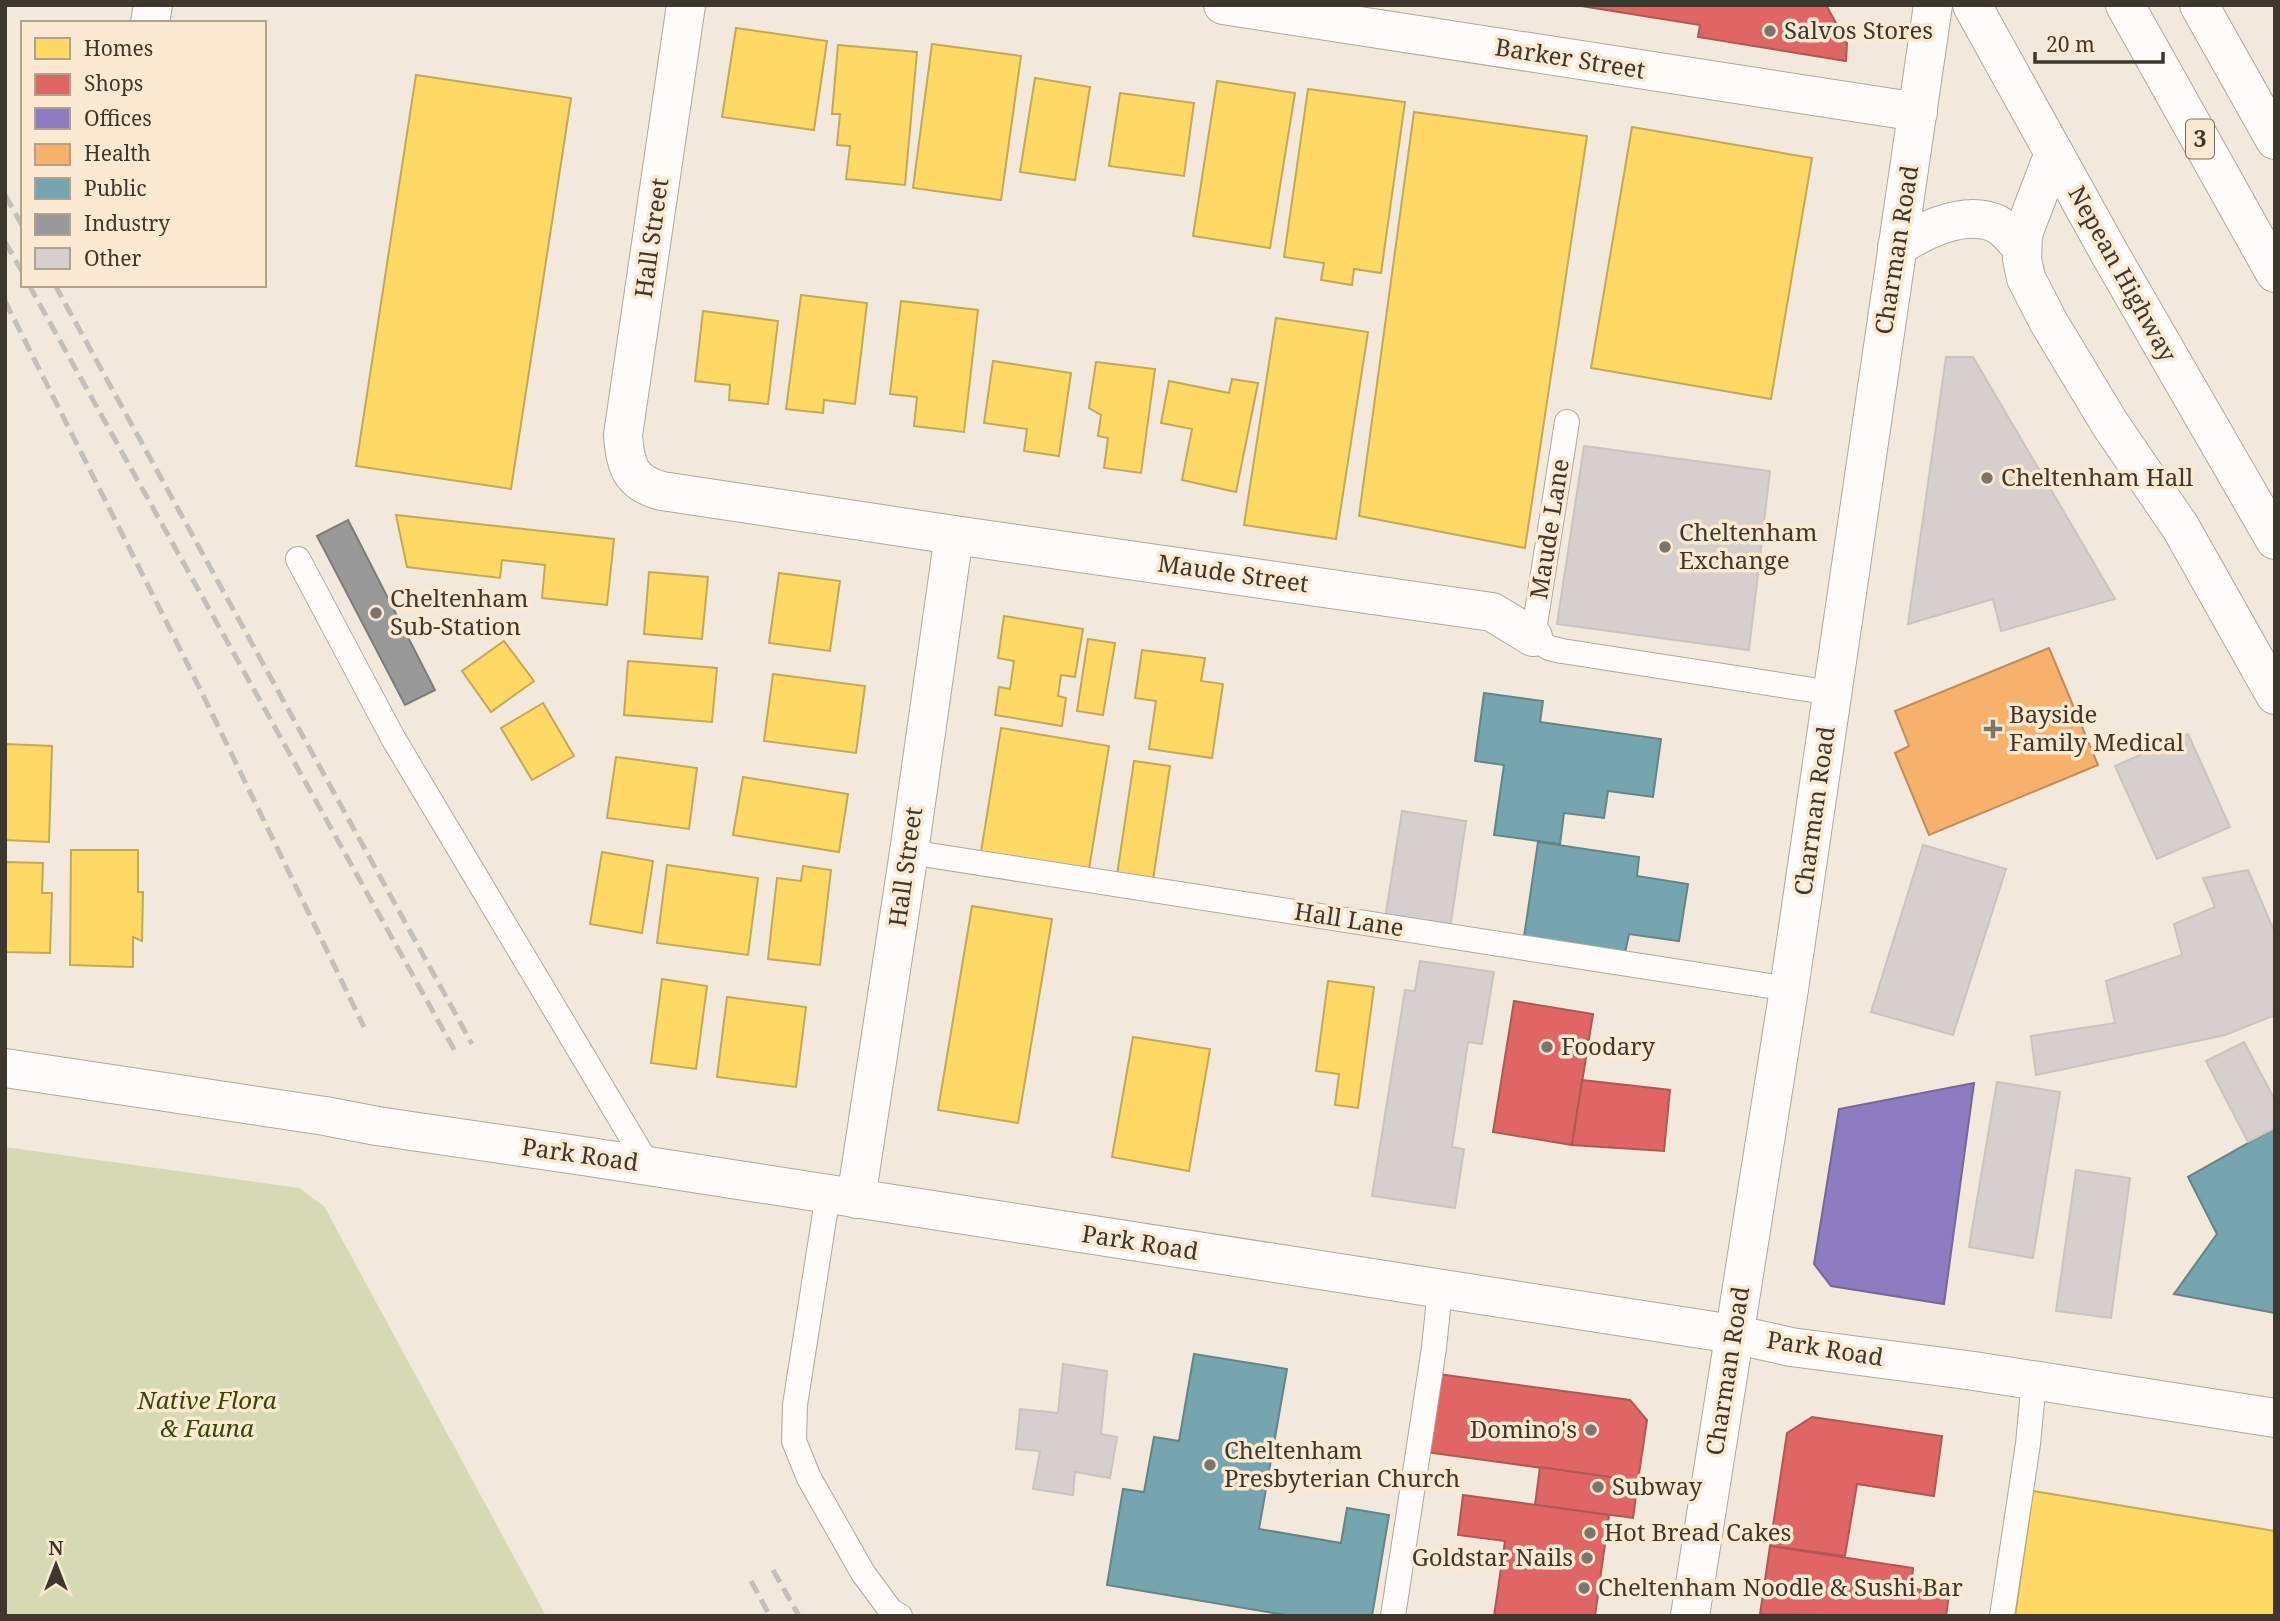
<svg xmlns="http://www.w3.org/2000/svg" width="2280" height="1621" viewBox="0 0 2280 1621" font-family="'Noto Serif',serif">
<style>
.green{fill:#d5dab4}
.homes{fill:#ffd966;stroke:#c5a855;stroke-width:2}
.shops{fill:#e06666;stroke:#af5855;stroke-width:2}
.offices{fill:#8e7cc3;stroke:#766796;stroke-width:2}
.health{fill:#f6b26b;stroke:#bf8d59;stroke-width:2}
.public{fill:#76a5af;stroke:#658488;stroke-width:2}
.industry{fill:#999;stroke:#7e7c79;stroke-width:2}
.building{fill:#d7cfcd;stroke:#cac3c0;stroke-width:2}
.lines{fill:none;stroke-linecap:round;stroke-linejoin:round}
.service-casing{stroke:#afa89e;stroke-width:26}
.minor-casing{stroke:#afa89e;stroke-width:40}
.tertiary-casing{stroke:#afa89e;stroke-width:40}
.secondary-casing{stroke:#afa89e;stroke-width:40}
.trunk-casing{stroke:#afa89e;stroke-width:40}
.service{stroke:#fdfcfa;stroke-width:24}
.minor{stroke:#fdfcfa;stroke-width:38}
.tertiary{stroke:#fdfcfa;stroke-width:38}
.secondary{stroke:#fdfcfa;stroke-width:38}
.trunk{stroke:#fdfcfa;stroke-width:38}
.rail{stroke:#c2bfbc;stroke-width:5;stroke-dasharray:14 7;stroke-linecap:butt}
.tertiary-bridge-casing{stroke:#afa89e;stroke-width:40;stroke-linecap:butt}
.tertiary-bridge{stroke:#fdfcfa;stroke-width:38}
.poi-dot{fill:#7d756b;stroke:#fbe9d2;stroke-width:2.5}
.labels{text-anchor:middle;stroke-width:7;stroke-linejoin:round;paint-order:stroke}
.shield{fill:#fbe9d2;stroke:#776c5f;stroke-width:2}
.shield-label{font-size:23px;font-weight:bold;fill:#3e372e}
.poi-label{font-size:24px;fill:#3e372e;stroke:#fbe9d2;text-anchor:start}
.street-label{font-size:24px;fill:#3e372e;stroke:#fbe9d2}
.park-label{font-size:24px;font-style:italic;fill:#384700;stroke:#fbe9d2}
</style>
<rect width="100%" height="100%" fill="#f2e8db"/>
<path class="green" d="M 5,1147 L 299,1188 L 324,1206 L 546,1616 L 5,1616 Z"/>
<g class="homes">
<path d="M 736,28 L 827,41 L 814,130 L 722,117 Z"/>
<path d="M 932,44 L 1021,56 L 1001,200 L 913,188 Z"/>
<path d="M 838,45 L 917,52 L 905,185 L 846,179 L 850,146 L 837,145 L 840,114 L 832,114 Z"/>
<path d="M 416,75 L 571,98 L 511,489 L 356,466 Z"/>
<path d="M 1035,78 L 1090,87 L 1075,180 L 1020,172 Z"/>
<path d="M 1217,81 L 1295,93 L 1270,248 L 1193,236 Z"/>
<path d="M 1308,89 L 1405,102 L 1381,273 L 1354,269 L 1352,285 L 1321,280 L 1324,263 L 1284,257 Z"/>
<path d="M 1120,93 L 1194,103 L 1184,176 L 1109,166 Z"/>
<path d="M 1414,112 L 1587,136 L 1525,548 L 1359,516 Z"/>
<path d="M 1632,127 L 1812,158 L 1771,399 L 1591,368 Z"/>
<path d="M 801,295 L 867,303 L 855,404 L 824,400 L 823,413 L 786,409 Z"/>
<path d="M 901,301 L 978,310 L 964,432 L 914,426 L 917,397 L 890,394 Z"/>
<path d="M 703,311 L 778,321 L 768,404 L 729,400 L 730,385 L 695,381 Z"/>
<path d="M 1276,318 L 1368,332 L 1336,539 L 1244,525 Z"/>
<path d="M 993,361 L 1071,373 L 1059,456 L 1024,451 L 1027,429 L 984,423 Z"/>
<path d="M 1096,362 L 1155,369 L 1141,473 L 1104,468 L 1108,438 L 1098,436 L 1101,415 L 1089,408 Z"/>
<path d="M 1232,379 L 1258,383 L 1236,492 L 1182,480 L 1192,429 L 1161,423 L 1169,381 L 1229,393 Z"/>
<path d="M 396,515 L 614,539 L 607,605 L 542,598 L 545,565 L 502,560 L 500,578 L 407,567 Z"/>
<path d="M 649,572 L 708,577 L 702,639 L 644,634 Z"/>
<path d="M 779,573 L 840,581 L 830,651 L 769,643 Z"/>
<path d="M 1004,616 L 1083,629 L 1075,677 L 1061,675 L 1058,696 L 1066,698 L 1062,726 L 995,715 L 999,687 L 1010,689 L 1014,661 L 998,658 Z"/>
<path d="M 1088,639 L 1115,643 L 1103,715 L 1077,711 Z"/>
<path d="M 504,641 L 534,681 L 491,712 L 462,671 Z"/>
<path d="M 1142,650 L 1205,658 L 1201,681 L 1223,684 L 1212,758 L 1149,749 L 1156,701 L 1135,698 Z"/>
<path d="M 628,661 L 717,668 L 712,722 L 624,715 Z"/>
<path d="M 773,674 L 865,686 L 856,753 L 764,741 Z"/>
<path d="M 543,703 L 574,756 L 532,780 L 501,728 Z"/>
<path d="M 1001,728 L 1109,746 L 1089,869 L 981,852 Z"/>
<path d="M 5,744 L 52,746 L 49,842 L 5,840 Z"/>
<path d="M 616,757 L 697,768 L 689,829 L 607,818 Z"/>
<path d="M 1134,761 L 1170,766 L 1153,880 L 1117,875 Z"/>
<path d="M 743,777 L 848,794 L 839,852 L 733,835 Z"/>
<path d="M 71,850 L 138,850 L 138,892 L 143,892 L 142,941 L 133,937 L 133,967 L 70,965 Z"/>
<path d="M 602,852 L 653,861 L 642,933 L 590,924 Z"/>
<path d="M 5,862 L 43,863 L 42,893 L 52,893 L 50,953 L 5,952 Z"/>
<path d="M 667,865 L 758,878 L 748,955 L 657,943 Z"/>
<path d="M 803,866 L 831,870 L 820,965 L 768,959 L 777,878 L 801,881 Z"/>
<path d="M 972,906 L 1052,919 L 1018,1123 L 938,1110 Z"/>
<path d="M 662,979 L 707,986 L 696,1069 L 651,1063 Z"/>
<path d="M 1328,981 L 1374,987 L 1358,1108 L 1335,1105 L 1339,1074 L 1316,1071 Z"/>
<path d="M 727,997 L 806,1007 L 796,1087 L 717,1077 Z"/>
<path d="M 1133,1037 L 1210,1049 L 1189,1171 L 1112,1157 Z"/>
<path d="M 2033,1491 L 2275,1531 L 2275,1616 L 2015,1616 Z"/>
</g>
<g class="shops">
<path d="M 1575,5 L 1826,5 L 1847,43 L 1846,61 L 1698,37 L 1700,25 Z"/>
<path d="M 1514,1001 L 1593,1014 L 1572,1145 L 1493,1132 Z"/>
<path d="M 1582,1080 L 1670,1090 L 1664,1151 L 1572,1145 Z"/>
<path d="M 1438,1374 L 1630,1400 L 1647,1420 L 1638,1481 L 1425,1452 Z"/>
<path d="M 1812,1417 L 1942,1436 L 1934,1496 L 1857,1484 L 1845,1556 L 1770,1546 L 1787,1433 Z"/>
<path d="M 1540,1467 L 1638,1481 L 1633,1518 L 1535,1505 Z"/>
<path d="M 1463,1495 L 1609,1515 L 1595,1616 L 1494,1616 L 1505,1541 L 1458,1535 Z"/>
<path d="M 1770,1546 L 1913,1568 L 1911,1588 L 1949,1595 L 1946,1616 L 1760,1614 Z"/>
</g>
<path class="offices" d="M 1974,1083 L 1944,1304 L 1831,1286 L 1814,1264 L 1839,1109 Z"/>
<path class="health" d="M 2049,648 L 2098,765 L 1929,835 L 1895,753 L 1909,746 L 1895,711 Z"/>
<g class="public">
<path d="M 1484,693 L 1543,701 L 1540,722 L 1661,739 L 1653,797 L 1608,791 L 1604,818 L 1564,813 L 1560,844 L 1494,835 L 1504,765 L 1475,761 Z"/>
<path d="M 1538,842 L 1639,857 L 1637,876 L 1688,884 L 1679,941 L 1629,934 L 1625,953 L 1524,937 Z"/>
<path d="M 2275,1128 L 2275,1313 L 2174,1294 L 2217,1234 L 2188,1177 Z"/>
<path d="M 1194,1354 L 1287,1369 L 1259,1529 L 1341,1543 L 1347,1508 L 1389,1515 L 1372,1616 L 1291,1616 L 1107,1585 L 1123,1489 L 1144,1492 L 1154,1437 L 1179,1441 Z"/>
</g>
<path class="industry" d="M 348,520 L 435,690 L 405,705 L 317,536 Z"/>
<g class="building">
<path d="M 1946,357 L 1973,357 L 2115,599 L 2001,631 L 1993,599 L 1908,624 Z"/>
<path d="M 1584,446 L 1770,471 L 1749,650 L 1557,624 Z"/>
<path d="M 2188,734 L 2230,827 L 2157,859 L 2115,766 Z"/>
<path d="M 1402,811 L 1466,821 L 1450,929 L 1385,919 Z"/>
<path d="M 1923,845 L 2006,869 L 1953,1035 L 1871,1012 Z"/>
<path d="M 2248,870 L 2275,933 L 2275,1015 L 2225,1035 L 2036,1075 L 2031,1036 L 2115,1023 L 2106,981 L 2182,955 L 2174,924 L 2215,907 L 2203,878 Z"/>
<path d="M 1420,961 L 1494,972 L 1482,1044 L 1468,1042 L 1452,1147 L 1464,1149 L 1455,1208 L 1372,1196 L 1405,990 L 1415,991 Z"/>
<path d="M 2244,1042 L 2275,1100 L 2275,1128 L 2248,1142 L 2206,1061 Z"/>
<path d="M 1997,1082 L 2060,1092 L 2033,1258 L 1969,1247 Z"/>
<path d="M 2076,1170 L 2130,1178 L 2111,1318 L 2056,1311 Z"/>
<path d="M 1063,1364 L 1107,1371 L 1101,1434 L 1117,1437 L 1110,1478 L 1075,1472 L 1073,1495 L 1033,1489 L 1040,1451 L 1016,1449 L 1020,1409 L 1058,1413 Z"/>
</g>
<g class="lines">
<defs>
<g id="service">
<path d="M 1567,422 L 1533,637 L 1549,648 L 1562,651 L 1832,693"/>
<path d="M 298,559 L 393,738 L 648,1165"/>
<path d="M 909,852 L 1789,989"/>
<path d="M 828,1194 L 795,1405 L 794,1441 L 809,1478 L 863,1573 L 891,1611 L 900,1616"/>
<path d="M 1393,1616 L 1434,1348 L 1440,1289"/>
<path d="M 2002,1616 L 2028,1444 L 2034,1380"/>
</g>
<g id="minor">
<path d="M 686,5 L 623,435 C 625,465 630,483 662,491 L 954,535 L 1492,612 L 1533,637"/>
<path d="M 1223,5 L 1918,112"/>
<path d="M 2199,5 L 2275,140"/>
<path d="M 150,23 L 153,5"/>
<path d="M 2054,153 L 2023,234 L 2022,259 L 2026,278 L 2048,321 L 2110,424 L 2181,528 L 2275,695"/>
<path d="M 1897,247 C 1924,230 1965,209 1997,224 C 2006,229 2014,239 2021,247"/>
<path d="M 856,1199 L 909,852 L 954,535"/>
</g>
<g id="tertiary">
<path d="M 5,1068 L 325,1116 L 377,1126"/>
<path d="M 590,1157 L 1733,1334 L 1791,1347 L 1974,1371 L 2275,1418"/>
</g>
<path id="secondary" d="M 1690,1616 L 1789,989 L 1933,5"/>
<g id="trunk">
<path d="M 1972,5 L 2111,256 L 2275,540"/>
<path d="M 2125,5 L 2275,273"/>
</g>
</defs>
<use href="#service" class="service-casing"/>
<use href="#minor" class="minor-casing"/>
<use href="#tertiary" class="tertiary-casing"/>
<use href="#secondary" class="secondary-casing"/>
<use href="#trunk" class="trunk-casing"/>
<use href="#service" class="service"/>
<use href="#minor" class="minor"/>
<use href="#tertiary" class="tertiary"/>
<use href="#secondary" class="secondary"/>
<use href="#trunk" class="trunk"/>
<g class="rail">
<path d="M 5,195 L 23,227"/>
<path d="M 5,242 L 23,273"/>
<path d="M 29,285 L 456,1053"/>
<path d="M 55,285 L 472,1044"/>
<path d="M 5,301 L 201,691 L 364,1027"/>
<path d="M 773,1570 L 799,1616"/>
<path d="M 751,1581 L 770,1616"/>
</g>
<defs>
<path id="tertiary-bridge" d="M 377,1126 L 590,1157"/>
</defs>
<use href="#tertiary-bridge" class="tertiary-bridge-casing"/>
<use href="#tertiary-bridge" class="tertiary-bridge"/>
</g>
<g class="poi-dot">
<circle cx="1770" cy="31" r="7"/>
<circle cx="1987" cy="478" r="7"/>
<circle cx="1665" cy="547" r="7"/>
<circle cx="376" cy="613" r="7"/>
<path d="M1989.5 718.5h7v7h7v7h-7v7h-7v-7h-7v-7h7z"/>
<circle cx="1547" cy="1047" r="7"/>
<circle cx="1591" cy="1430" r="7"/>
<circle cx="1210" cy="1465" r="7"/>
<circle cx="1598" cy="1487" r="7"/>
<circle cx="1590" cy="1533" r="7"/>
<circle cx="1587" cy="1558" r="7"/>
<circle cx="1584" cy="1588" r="7"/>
</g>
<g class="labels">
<rect class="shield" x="2186" y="119.5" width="28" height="39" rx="5"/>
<g class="shield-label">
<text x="2200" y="147">3</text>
</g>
<g class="poi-label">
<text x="1784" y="39">Salvos Stores</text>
<text x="2001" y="486">Cheltenham Hall</text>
<text x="1679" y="541">Cheltenham<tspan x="1679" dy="28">Exchange</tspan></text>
<text x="390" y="607">Cheltenham<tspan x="390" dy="28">Sub-Station</tspan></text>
<text x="2009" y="723">Bayside<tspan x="2009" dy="28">Family Medical</tspan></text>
<text x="1561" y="1055">Foodary</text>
<text x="1577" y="1438" text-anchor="end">Domino's</text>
<text x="1224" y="1459">Cheltenham<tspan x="1224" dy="28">Presbyterian Church</tspan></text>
<text x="1612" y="1495">Subway</text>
<text x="1604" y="1541">Hot Bread Cakes</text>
<text x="1573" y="1566" text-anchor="end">Goldstar Nails</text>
<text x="1598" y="1596">Cheltenham Noodle &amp; Sushi Bar</text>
</g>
<g class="street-label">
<text transform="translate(1570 59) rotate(9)" y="8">Barker Street</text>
<text transform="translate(652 238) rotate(-82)" y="8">Hall Street</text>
<text transform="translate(1897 250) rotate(-81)" y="8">Charman Road</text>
<text transform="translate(2122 274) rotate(61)" y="8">Nepean Highway</text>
<text transform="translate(1550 529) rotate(-81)" y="8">Maude Lane</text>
<text transform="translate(1233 574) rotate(8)" y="8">Maude Street</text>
<text transform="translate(1815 811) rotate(-82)" y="8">Charman Road</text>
<text transform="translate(906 867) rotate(-82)" y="8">Hall Street</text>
<text transform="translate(1349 920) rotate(9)" y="8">Hall Lane</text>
<text transform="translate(580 1155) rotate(8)" y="8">Park Road</text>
<text transform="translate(1140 1243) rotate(9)" y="8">Park Road</text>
<text transform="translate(1825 1349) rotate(9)" y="8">Park Road</text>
<text transform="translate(1728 1371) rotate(-81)" y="8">Charman Road</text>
</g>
<g class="park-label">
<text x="207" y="1409">Native Flora<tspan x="207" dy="28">&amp; Fauna</tspan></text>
</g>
</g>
<rect width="2280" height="1621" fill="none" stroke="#3e372e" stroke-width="14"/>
<rect x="21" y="21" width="245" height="266" fill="#fbe9d2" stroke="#afa290" stroke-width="2"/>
<rect x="35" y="38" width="35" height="21" fill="#ffd966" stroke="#afa290" stroke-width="2"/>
<text x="84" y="56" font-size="21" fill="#3e372e">Homes</text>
<rect x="35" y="74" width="35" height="21" fill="#e06666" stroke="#afa290" stroke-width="2"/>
<text x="84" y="91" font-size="21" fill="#3e372e">Shops</text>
<rect x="35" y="108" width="35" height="21" fill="#8e7cc3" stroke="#afa290" stroke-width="2"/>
<text x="84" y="126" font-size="21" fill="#3e372e">Offices</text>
<rect x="35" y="144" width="35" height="21" fill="#f6b26b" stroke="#afa290" stroke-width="2"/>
<text x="84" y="161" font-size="21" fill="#3e372e">Health</text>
<rect x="35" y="178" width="35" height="21" fill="#76a5af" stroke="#afa290" stroke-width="2"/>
<text x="84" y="196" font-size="21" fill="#3e372e">Public</text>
<rect x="35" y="214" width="35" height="21" fill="#999999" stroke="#afa290" stroke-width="2"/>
<text x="84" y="231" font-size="21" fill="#3e372e">Industry</text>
<rect x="35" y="248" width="35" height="21" fill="#d7cfcd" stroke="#afa290" stroke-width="2"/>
<text x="84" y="266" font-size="21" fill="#3e372e">Other</text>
<g transform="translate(56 1565)" stroke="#fbe9d2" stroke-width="5" paint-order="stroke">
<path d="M0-5L12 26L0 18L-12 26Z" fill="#3e372e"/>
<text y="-10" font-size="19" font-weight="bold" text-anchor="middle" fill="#3e372e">N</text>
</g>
<path d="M2035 52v10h128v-10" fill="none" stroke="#3e372e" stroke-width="3.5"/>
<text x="2046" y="52" font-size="21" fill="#3e372e" stroke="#fbe9d2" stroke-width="5" paint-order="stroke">20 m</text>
</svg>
